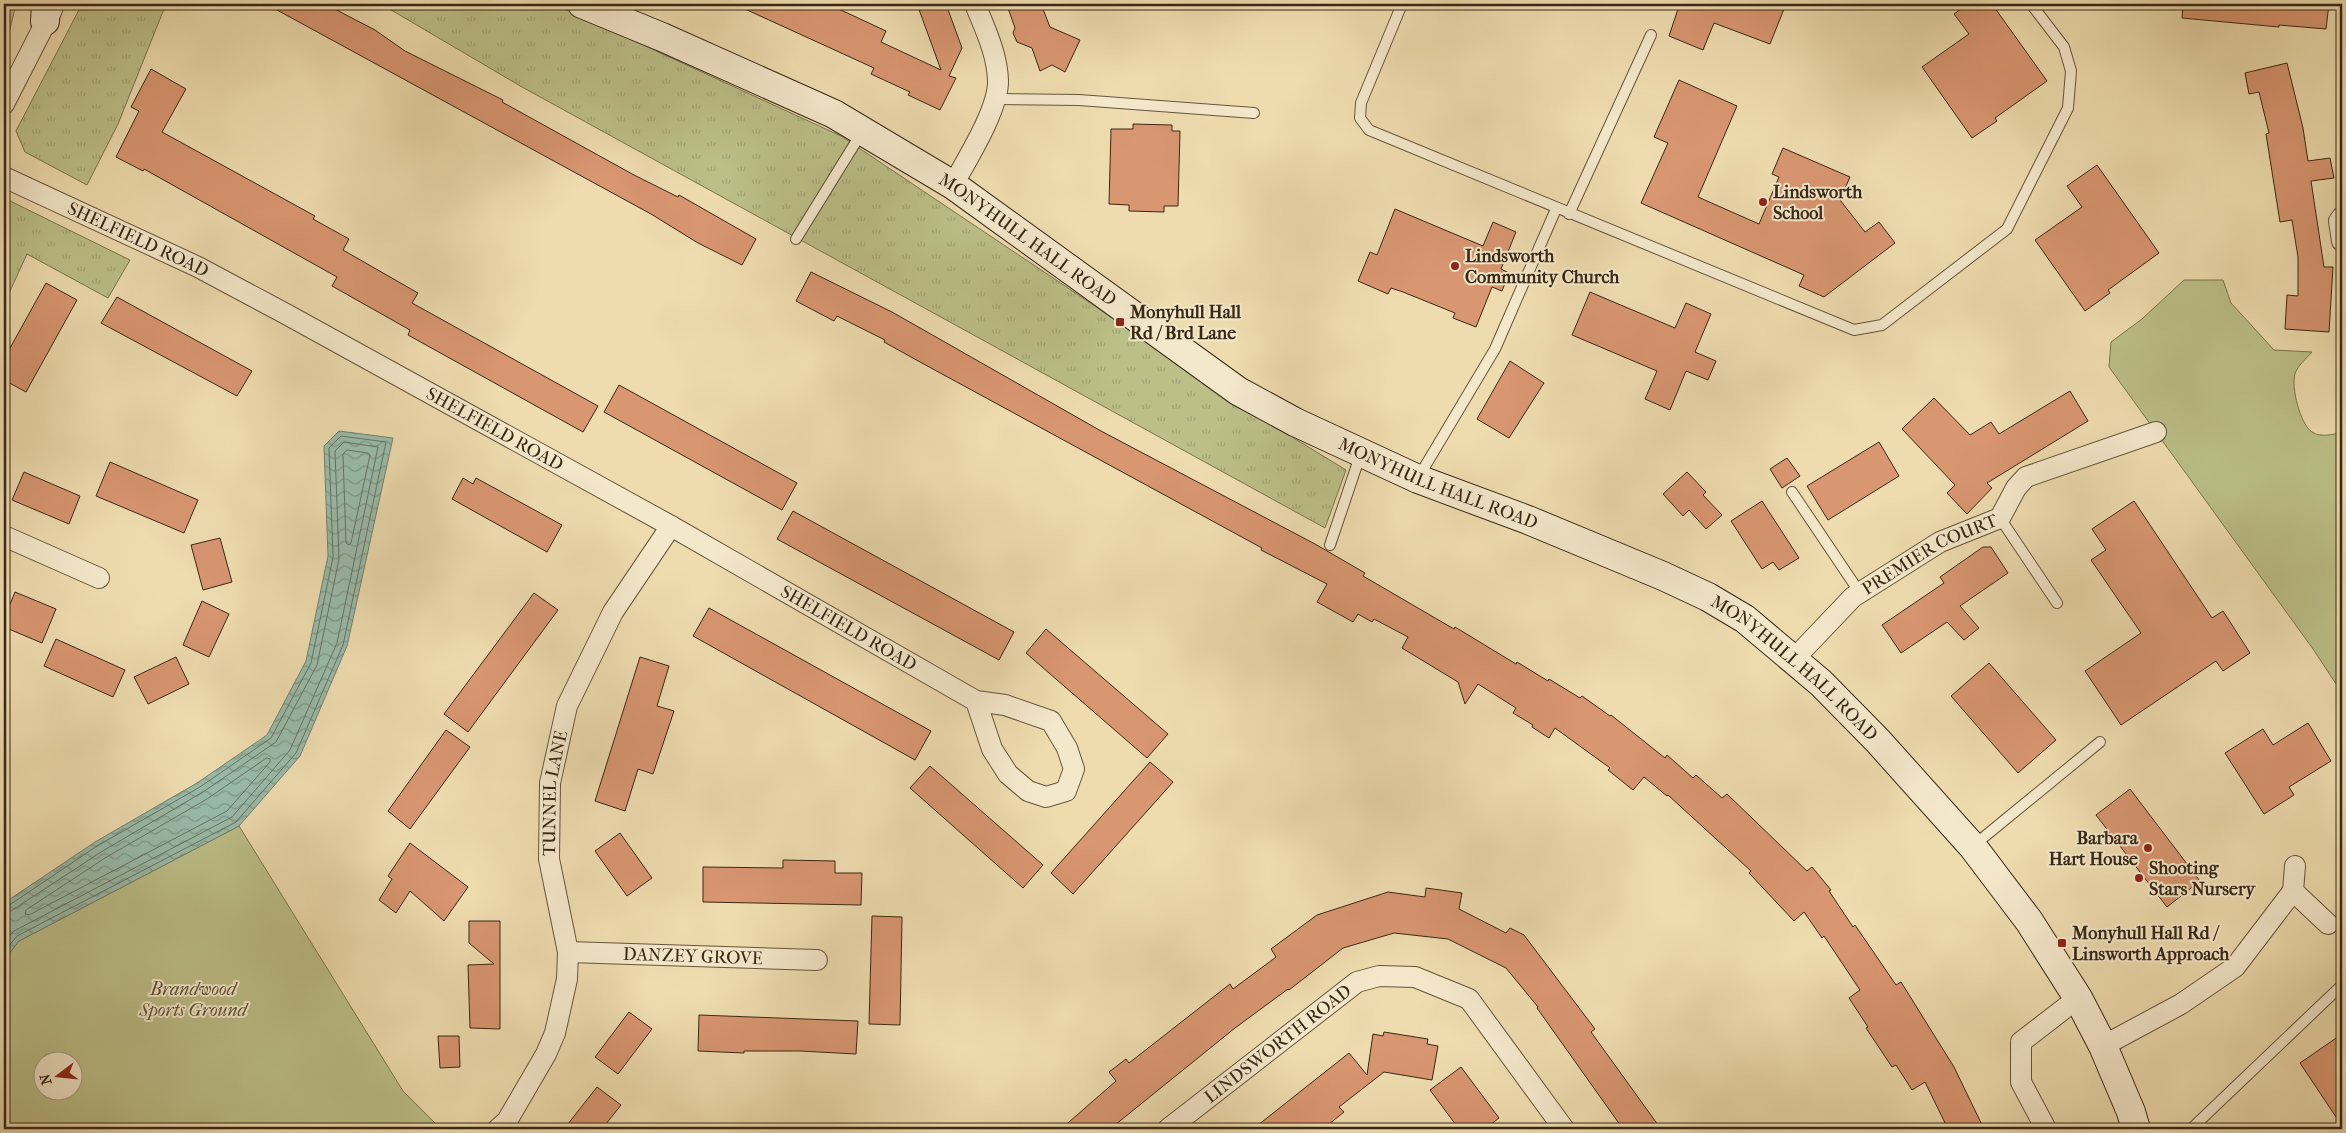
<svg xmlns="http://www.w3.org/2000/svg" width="2346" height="1133" viewBox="0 0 2346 1133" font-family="'IM FELL French Canon',serif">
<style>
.grass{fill:url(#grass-tufts);stroke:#7a744f}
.park{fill:#bcbf88;stroke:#7a744f;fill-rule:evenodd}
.water{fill:url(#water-waves);stroke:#72816f}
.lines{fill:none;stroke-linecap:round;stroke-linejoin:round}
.shore{stroke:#687260;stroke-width:1}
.building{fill:#d89671;stroke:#382816}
.lane-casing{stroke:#66553c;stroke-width:12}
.street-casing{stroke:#66553c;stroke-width:22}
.secondary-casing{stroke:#382816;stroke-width:30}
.lane{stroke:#f4e8cb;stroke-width:10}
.street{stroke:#f4e8cb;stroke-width:20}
.secondary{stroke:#f4e8cb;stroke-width:28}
.poi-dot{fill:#8f2418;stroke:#f4e8cb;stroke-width:2}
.labels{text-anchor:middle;stroke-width:4;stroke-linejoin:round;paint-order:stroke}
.poi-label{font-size:18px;font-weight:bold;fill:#382816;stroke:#f4e8cb;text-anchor:start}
.street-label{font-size:18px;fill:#382816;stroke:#f4e8cb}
.park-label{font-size:18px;font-style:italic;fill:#594e32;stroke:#f4e8cb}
</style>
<defs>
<pattern id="grass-tufts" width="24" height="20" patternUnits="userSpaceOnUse" patternTransform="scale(1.25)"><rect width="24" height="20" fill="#bcbf88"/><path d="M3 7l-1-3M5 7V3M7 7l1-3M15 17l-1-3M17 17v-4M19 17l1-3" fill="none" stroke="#a2a475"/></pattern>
<pattern id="water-waves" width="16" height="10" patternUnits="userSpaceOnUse" patternTransform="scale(1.25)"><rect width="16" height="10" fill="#99bcab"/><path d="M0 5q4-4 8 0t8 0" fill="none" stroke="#7e998a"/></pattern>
</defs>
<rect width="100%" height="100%" fill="#eedcaf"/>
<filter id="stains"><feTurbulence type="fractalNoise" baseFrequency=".004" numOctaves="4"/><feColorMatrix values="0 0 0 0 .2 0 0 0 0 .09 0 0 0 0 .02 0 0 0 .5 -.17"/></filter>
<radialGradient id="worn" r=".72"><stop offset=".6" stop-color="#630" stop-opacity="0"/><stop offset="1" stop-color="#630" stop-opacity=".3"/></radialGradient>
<g class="grass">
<path d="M 4,4 L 16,4 L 8,37 L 4,47 Z"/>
<path d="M 82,4 L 166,4 L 118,124 L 87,185 L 25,152 L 16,131 Z"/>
<path d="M 381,4 L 554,4 L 841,136 L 1274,426 L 1346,470 L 1325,528 L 522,87 Z"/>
<path d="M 4,198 L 130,260 L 108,298 L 27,254 L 4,304 Z"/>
</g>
<g class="park">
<path d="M 2184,280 L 2223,280 L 2231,303 L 2274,350 L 2312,352 C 2307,358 2297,366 2295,374 C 2291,387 2300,424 2312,432 C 2321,438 2332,434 2342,433 L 2342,693 L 2313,649 L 2109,367 L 2111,342 L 2142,319 Z"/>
<path d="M 239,826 L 403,1091 L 441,1129 L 4,1129 L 4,960 L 19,941 ZM 42,1060 L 72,1060 L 72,1090 L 42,1090 Z"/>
</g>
<path class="water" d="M 339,431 L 393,438 L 347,646 L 300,756 L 239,826 L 19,941 L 4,960 L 4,903 L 95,842 L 197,783 L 267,735 L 306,661 L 328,556 L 324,446 Z"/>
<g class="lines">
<g class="shore">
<path d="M 347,450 L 368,453 L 370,455 L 351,543 L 349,545 L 346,543 L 343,455 Z"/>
<path d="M 267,758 L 270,759 L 270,762 L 227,811 L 29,915 L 25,914 L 26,910 L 105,858 L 207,799 Z"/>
<path d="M 4,907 L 8,906 L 97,846 L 200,787 L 271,738 L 311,663 L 333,557 L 329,448 L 341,436 L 386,442 L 343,645 L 296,753 L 236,822 L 17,936 L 4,952"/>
<path d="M 4,913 L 11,911 L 101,852 L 203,792 L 276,742 L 317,665 L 339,559 L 335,451 L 344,442 L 378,447 L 337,643 L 290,750 L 232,817 L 14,931 L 4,942"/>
</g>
</g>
<g class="building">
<path d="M 266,4 L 325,4 L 375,30 L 405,51 L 503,100 L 502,102 L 634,175 L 678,197 L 679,195 L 756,239 L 742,265 L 698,243 L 651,214 Z"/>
<path d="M 734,4 L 828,4 L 886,31 L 881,42 L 941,70 L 917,4 L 946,4 L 962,48 L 949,76 L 956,78 L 940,110 L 908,95 L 910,92 L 871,74 L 874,68 Z"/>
<path d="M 1022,4 L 1041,4 L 1050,27 L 1080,40 L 1065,72 L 1052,65 L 1040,71 L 1032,48 L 1017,42 L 1013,33 L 1015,28 L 1008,8 Z"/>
<path d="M 1670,4 L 1786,4 L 1770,44 L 1714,23 L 1703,50 L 1669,36 L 1678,9 Z"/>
<path d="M 1968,4 L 1992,4 L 2047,81 L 1995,118 L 1997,121 L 1972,138 L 1922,67 L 1969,34 L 1954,14 Z"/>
<path d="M 2183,4 L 2329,4 L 2326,29 L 2279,25 L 2279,27 L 2182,18 Z"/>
<path d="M 2287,63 L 2303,128 L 2308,161 L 2330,158 L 2334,178 L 2311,181 L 2324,267 L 2333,267 L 2329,332 L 2285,329 L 2287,295 L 2298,296 L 2298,257 L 2292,220 L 2280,222 L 2266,134 L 2269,133 L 2259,92 L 2249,94 L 2245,73 Z"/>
<path d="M 151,69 L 186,89 L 162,132 L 315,216 L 313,219 L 349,239 L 343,250 L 418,293 L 412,303 L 598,406 L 583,432 L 408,335 L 410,330 L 332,286 L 337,277 L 144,169 L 143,171 L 116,157 L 139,111 L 131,107 Z"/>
<path d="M 1679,80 L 1737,106 L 1698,197 L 1759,224 L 1779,177 L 1772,174 L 1783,148 L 1850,177 L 1840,200 L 1865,232 L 1879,222 L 1895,243 L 1824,297 L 1799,286 L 1804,275 L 1641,203 L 1668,143 L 1654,137 Z"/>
<path d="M 1133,124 L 1172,125 L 1172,131 L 1180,131 L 1178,206 L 1164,206 L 1164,212 L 1129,211 L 1129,205 L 1109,204 L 1111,129 L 1133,129 Z"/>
<path d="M 2097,165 L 2159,253 L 2108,290 L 2110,293 L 2085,311 L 2035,240 L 2082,207 L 2067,186 Z"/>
<path d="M 1395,209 L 1483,246 L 1493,222 L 1516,232 L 1501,269 L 1509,273 L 1502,291 L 1492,287 L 1476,327 L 1453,318 L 1455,313 L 1403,292 L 1391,288 L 1388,294 L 1358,281 L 1370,252 L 1377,255 Z"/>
<path d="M 811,272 L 892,312 L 1101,431 L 1315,544 L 1365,573 L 1363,576 L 1454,629 L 1455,627 L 1516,664 L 1517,662 L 1548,681 L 1549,679 L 1580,698 L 1582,696 L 1610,716 L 1611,715 L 1665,758 L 1667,755 L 1693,778 L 1696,775 L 1722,798 L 1727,794 L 1807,871 L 1812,867 L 1831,890 L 1829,891 L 1853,927 L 1855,925 L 1896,985 L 1901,982 L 1954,1067 L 1984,1129 L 1948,1129 L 1925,1082 L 1912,1090 L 1896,1065 L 1892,1067 L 1866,1028 L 1868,1027 L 1849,998 L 1860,990 L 1824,936 L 1822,938 L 1804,912 L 1794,921 L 1749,873 L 1751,871 L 1668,795 L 1667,796 L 1644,777 L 1633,790 L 1608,770 L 1610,768 L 1555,728 L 1549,738 L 1532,727 L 1533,725 L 1513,713 L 1516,708 L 1478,684 L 1465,704 L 1458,682 L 1402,648 L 1408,637 L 1374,619 L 1372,622 L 1358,614 L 1353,622 L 1317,602 L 1327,584 L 1261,550 L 1262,548 L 920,362 L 884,342 L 885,340 L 837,316 L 834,321 L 796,301 Z"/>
<path d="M 46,283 L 77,300 L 26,392 L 4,380 L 4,359 Z"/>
<path d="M 1590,292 L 1675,328 L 1686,303 L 1711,314 L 1695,352 L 1716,361 L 1708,380 L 1686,371 L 1670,410 L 1645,399 L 1657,371 L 1572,335 Z"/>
<path d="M 117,297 L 252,371 L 237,396 L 101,323 Z"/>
<path d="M 1510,361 L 1544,383 L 1509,438 L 1477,419 Z"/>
<path d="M 619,385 L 797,483 L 782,510 L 604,412 Z"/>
<path d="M 2070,391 L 2088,421 L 1987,483 L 1992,488 L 1967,514 L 1947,493 L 1955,485 L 1902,429 L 1934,398 L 1970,435 L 1991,422 L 1999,434 Z"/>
<path d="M 1879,442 L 1899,476 L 1828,520 L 1807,486 Z"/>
<path d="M 1787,458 L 1800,476 L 1782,488 L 1770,469 Z"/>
<path d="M 110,462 L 198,500 L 184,533 L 96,496 Z"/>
<path d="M 24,472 L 80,496 L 69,524 L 12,500 Z"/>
<path d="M 1687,472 L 1706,492 L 1703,495 L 1722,515 L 1706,529 L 1689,510 L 1683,516 L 1663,494 Z"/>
<path d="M 463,478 L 473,484 L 476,478 L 562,525 L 547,552 L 452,499 Z"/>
<path d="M 1762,501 L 1799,558 L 1779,570 L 1773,562 L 1762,569 L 1731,521 Z"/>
<path d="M 2134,501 L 2212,618 L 2223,611 L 2250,653 L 2223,671 L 2216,661 L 2121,725 L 2085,671 L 2141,633 L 2091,560 L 2106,550 L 2092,529 Z"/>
<path d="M 793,511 L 1014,632 L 999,660 L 777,539 Z"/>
<path d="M 220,538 L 232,582 L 203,590 L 191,545 Z"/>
<path d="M 1983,547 L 1991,547 L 2008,573 L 1960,606 L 1979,628 L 1964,640 L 1947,622 L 1901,653 L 1882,625 L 1944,583 L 1940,577 Z"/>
<path d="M 15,592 L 56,609 L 42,643 L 4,627 L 4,619 Z"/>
<path d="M 534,593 L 558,610 L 468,732 L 444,714 Z"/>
<path d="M 202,601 L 229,614 L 209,657 L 183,645 Z"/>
<path d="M 709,608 L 931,731 L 915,760 L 693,636 Z"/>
<path d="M 1046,629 L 1168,734 L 1147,758 L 1026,653 Z"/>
<path d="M 56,639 L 125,670 L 113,697 L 44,666 Z"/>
<path d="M 176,657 L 189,684 L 148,704 L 134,677 Z"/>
<path d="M 640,657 L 669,666 L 657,706 L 674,711 L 653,774 L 638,769 L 625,811 L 595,801 Z"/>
<path d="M 1989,663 L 2056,740 L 2018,773 L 1951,696 Z"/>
<path d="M 2308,723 L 2331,761 L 2289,787 L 2294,795 L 2264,814 L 2225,753 L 2263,729 L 2273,745 Z"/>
<path d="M 446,730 L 470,747 L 410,829 L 388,811 Z"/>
<path d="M 1150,762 L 1173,782 L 1073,894 L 1051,873 Z"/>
<path d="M 930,766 L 1043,865 L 1023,888 L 910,788 Z"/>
<path d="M 2130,789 L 2200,881 L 2167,907 L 2096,815 Z"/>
<path d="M 620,833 L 652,878 L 627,896 L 595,851 Z"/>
<path d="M 410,843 L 468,887 L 444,921 L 410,891 L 396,913 L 379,900 L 392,879 L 388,876 Z"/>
<path d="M 783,860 L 835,861 L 835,873 L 862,873 L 861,905 L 703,902 L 703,867 L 783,868 Z"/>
<path d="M 1426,888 L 1462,893 L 1459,909 L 1506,933 L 1510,928 L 1524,935 L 1595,1029 L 1591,1032 L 1661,1129 L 1623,1129 L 1537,1008 L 1538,1007 L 1506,968 L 1448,939 L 1394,933 L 1343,948 L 1289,990 L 1288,989 L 1235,1028 L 1110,1129 L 1061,1129 L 1116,1081 L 1109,1072 L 1126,1059 L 1129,1063 L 1230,984 L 1233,989 L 1268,963 L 1276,957 L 1271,949 L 1317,915 L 1388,892 L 1425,897 Z"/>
<path d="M 872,916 L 902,917 L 900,1025 L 869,1024 Z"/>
<path d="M 469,921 L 500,921 L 500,1029 L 470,1028 L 468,965 L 494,964 L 469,943 Z"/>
<path d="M 629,1012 L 652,1029 L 618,1074 L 595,1057 Z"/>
<path d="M 699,1015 L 858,1021 L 856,1054 L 800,1051 L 744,1051 L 744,1053 L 698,1051 Z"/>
<path d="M 1384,1032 L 1428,1039 L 1427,1044 L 1438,1046 L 1432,1080 L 1384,1072 L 1339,1107 L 1344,1112 L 1323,1129 L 1253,1129 L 1349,1053 L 1367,1075 L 1373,1034 L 1383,1036 Z"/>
<path d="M 2342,1034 L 2342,1126 L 2300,1063 Z"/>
<path d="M 438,1036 L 459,1036 L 460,1067 L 440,1068 Z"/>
<path d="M 1461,1067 L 1499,1118 L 1485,1129 L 1459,1129 L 1430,1090 Z"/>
<path d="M 597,1087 L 621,1105 L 602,1129 L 564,1129 Z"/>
</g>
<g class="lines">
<defs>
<g id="lane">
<path d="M 1402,4 L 1361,103 L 1360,118 L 1369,130 L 1854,330 L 1882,325 L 2007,229 L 2068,108 L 2071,71 L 2064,47 L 2031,4"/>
<path d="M 994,99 L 1079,100 L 1254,113"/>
<path d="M 1569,214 L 1651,35"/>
<path d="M 796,239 L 862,132"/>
<path d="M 1418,478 L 1495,349 L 1556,209"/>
<path d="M 1792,492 L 1860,593"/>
<path d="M 2000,518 L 2057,603"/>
<path d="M 1330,545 L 1361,453"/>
<path d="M 1973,846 L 2100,742"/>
<path d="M 2191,1129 L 2342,985"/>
</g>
<g id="street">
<path d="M 4,104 L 52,10"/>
<path id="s1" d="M 4,177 L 198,267 L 286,314 L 671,526 L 976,701 L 992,749 L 1008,774 L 1028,791 L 1046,797 L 1066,791 L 1074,769 L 1067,748 L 1051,721 L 1005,705 L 976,701"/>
<path d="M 953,185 C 967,159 999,109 998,80 C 997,53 985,29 975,4"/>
<path d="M 2342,217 L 2339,221 L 2342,241"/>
<path d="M 4,536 L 99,578"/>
<path id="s2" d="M 1793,660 L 1853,597 L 1940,542 L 2000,518 L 2016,488 L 2026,477 L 2156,432"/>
<path d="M 2295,866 L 2293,891 L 2328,924"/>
<path id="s3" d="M 568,952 L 817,960"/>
<path d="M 2103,1046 L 2181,1004 L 2235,967 L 2293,891"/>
<path id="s4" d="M 498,1129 L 507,1121 L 546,1054 L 555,1033 L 567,979 L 568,952 L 549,859 L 550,783 L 567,706 L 613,612 L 671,526"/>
<path id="s5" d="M 1168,1129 L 1357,982 L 1379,976 L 1415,977 L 1469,999 L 1564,1129"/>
<path d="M 2046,1129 L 2021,1082 L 2021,1042 L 2078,998"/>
</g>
<g id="secondary">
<path id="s6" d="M 582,4 L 662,37 L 834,114 L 953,185 L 1238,391 L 1295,422 L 1418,479 L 1528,520 L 1663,576 L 1708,597 L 1745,619 L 1821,683 L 1878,741 L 1973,847 L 2029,921 L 2078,998 L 2103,1046 L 2131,1112 L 2136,1129"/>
<path d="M 45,21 L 46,4"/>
</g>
</defs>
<use href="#lane" class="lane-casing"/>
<use href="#street" class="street-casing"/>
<use href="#secondary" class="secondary-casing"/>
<use href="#lane" class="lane"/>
<use href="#street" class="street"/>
<use href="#secondary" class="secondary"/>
</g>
<g class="poi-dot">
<circle cx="1763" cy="202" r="5"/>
<circle cx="1455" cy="266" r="5"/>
<rect x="1115" y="317" width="10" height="10" rx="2.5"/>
<circle cx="2148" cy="848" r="5"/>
<circle cx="2139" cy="878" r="5"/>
<rect x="2057" y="938" width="10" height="10" rx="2.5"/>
</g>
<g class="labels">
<g class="poi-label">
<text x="1773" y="198">Lindsworth<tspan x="1773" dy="21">School</tspan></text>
<text x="1465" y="262">Lindsworth<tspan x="1465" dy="21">Community Church</tspan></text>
<text x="1130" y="318">Monyhull Hall<tspan x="1130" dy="21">Rd / Brd Lane</tspan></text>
<text x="2138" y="844" text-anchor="end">Barbara<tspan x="2138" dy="21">Hart House</tspan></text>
<text x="2149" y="874">Shooting<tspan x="2149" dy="21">Stars Nursery</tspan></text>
<text x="2072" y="939">Monyhull Hall Rd /<tspan x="2072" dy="21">Linsworth Approach</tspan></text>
</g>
<g class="street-label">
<text dy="6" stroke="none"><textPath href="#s1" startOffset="148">SHELFIELD ROAD</textPath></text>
<text dy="6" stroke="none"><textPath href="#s6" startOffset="506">MONYHULL HALL ROAD</textPath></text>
<text dy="6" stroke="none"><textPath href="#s1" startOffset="552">SHELFIELD ROAD</textPath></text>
<text dy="6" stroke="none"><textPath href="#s6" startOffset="986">MONYHULL HALL ROAD</textPath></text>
<text dy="6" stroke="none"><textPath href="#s2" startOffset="175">PREMIER COURT</textPath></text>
<text dy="6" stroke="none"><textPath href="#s1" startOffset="958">SHELFIELD ROAD</textPath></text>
<text dy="6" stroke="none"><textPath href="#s6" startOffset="1391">MONYHULL HALL ROAD</textPath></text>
<text dy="6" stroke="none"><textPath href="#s4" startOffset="356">TUNNEL LANE</textPath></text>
<text dy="6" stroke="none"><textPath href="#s3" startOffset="125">DANZEY GROVE</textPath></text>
<text dy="6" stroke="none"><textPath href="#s5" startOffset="139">LINDSWORTH ROAD</textPath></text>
</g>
<g class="park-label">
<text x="193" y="995">Brandwood<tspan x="193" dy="21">Sports Ground</tspan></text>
</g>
</g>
<rect width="2346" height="1133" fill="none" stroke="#eedcaf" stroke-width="20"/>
<rect x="5" y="5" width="2336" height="1123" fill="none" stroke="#382816" stroke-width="2.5"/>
<rect x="10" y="10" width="2326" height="1113" fill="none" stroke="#382816"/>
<g transform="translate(58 1076) rotate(254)"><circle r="24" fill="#f4e8cb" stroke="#a99b83"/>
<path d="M0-4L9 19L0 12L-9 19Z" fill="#8f2418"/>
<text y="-8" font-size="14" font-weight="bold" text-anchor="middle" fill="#382816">N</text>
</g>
<rect width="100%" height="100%" filter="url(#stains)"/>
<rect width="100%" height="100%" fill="url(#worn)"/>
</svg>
